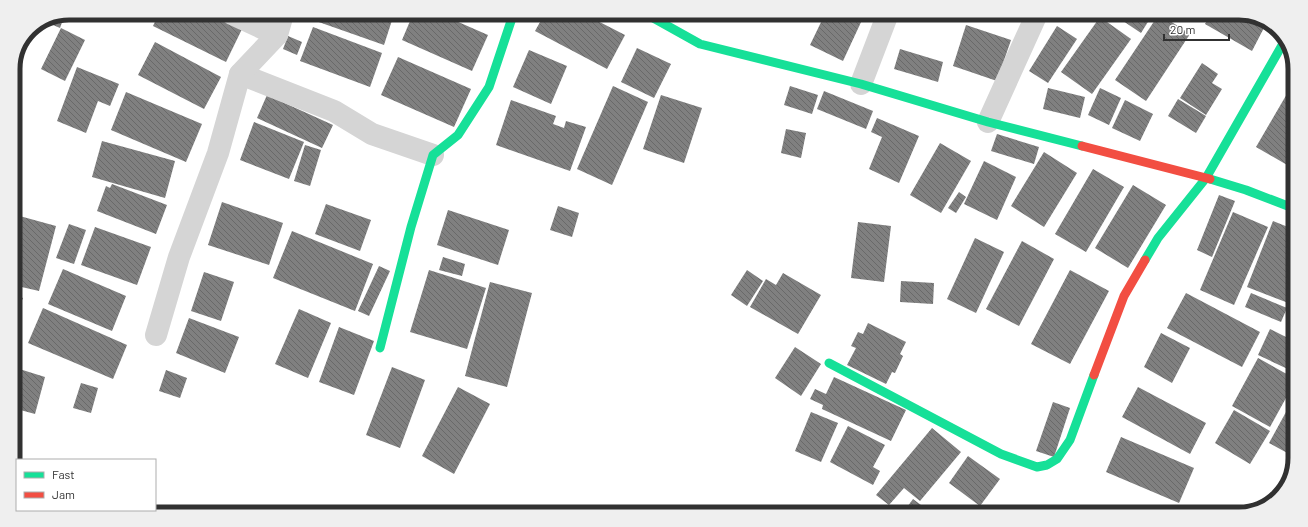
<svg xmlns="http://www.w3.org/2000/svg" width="1308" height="527" viewBox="0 0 1308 527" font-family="Barlow,sans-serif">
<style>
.building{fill:url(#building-back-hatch)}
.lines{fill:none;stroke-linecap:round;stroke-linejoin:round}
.street{stroke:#d5d5d5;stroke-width:22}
.fast{stroke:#16e098;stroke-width:9}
.jam{stroke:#f24e42;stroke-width:9}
.rim{fill:none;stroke:#313131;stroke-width:5}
</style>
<defs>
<pattern id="building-back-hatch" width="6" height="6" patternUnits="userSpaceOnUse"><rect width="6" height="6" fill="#808080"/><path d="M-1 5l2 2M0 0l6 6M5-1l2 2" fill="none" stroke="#696969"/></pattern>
</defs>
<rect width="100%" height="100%" fill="#fff"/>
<g class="building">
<path d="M 159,13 L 215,14 L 243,27 L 226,62 L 153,26 Z"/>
<path d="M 65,14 L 60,28 L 46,22 Z"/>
<path d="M 316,14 L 394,14 L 384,45 L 313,20 Z"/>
<path d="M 413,14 L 440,14 L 488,35 L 472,71 L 402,40 Z"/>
<path d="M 544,15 L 586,15 L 625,35 L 607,69 L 535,31 Z"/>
<path d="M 824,16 L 853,16 L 862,20 L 843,61 L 810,45 Z"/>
<path d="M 1100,17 L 1131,39 L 1092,94 L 1061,72 Z"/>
<path d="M 1117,17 L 1151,17 L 1141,33 Z"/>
<path d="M 1157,17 L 1164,17 L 1190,34 L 1146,101 L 1115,80 Z"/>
<path d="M 1209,17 L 1260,17 L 1267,22 L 1252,51 L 1205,24 Z"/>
<path d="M 966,25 L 1011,40 L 997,81 L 953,66 Z"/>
<path d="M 1057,26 L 1077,39 L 1048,83 L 1029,71 Z"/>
<path d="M 313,27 L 382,53 L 370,87 L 300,61 Z"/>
<path d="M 61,28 L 85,40 L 65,81 L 41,69 Z"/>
<path d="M 288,36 L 302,42 L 297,55 L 283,49 Z"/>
<path d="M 155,42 L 221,77 L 204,109 L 138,75 Z"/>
<path d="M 637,48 L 671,64 L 654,98 L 621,82 Z"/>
<path d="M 900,49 L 943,62 L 938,82 L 894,69 Z"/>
<path d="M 529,50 L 567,66 L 551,104 L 513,87 Z"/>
<path d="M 398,57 L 471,89 L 454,127 L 381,95 Z"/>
<path d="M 1202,63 L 1218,74 L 1212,83 L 1222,89 L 1206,115 L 1180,98 Z"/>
<path d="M 77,67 L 119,84 L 110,106 L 98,101 L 86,133 L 57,121 Z"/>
<path d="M 1295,80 L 1294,169 L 1256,147 Z"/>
<path d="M 613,86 L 648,102 L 612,185 L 577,169 Z"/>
<path d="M 790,86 L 818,95 L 812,114 L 784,105 Z"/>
<path d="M 1048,88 L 1085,97 L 1080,118 L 1043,109 Z"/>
<path d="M 1100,88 L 1121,98 L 1109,125 L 1088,115 Z"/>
<path d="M 824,91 L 873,111 L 866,129 L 817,109 Z"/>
<path d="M 126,92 L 202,124 L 186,162 L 111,130 Z"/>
<path d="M 267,95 L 333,125 L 322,148 L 257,118 Z"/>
<path d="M 661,95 L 702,108 L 684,163 L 643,149 Z"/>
<path d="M 1178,99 L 1206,116 L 1196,133 L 1168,116 Z"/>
<path d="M 511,100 L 556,116 L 553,124 L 564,128 L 566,121 L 586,127 L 570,171 L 496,145 Z"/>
<path d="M 1125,100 L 1153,114 L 1140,141 L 1112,128 Z"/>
<path d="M 877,118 L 919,136 L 899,183 L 869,169 L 882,137 L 871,132 Z"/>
<path d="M 254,122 L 304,142 L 289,179 L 240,160 Z"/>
<path d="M 786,129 L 806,133 L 801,158 L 781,153 Z"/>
<path d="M 997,134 L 1039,147 L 1034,164 L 991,151 Z"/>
<path d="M 102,141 L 175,161 L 165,198 L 92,177 Z"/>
<path d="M 940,143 L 971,161 L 941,213 L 910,195 Z"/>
<path d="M 305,145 L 321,150 L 310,186 L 294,181 Z"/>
<path d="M 1044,152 L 1077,173 L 1044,227 L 1011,206 Z"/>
<path d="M 984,161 L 1016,177 L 997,220 L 964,204 Z"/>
<path d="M 1093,169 L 1124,187 L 1086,252 L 1055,234 Z"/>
<path d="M 112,184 L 167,205 L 156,234 L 97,211 L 106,186 L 110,188 Z"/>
<path d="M 1133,185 L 1166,205 L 1128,268 L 1095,248 Z"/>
<path d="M 959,192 L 966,197 L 956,213 L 948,208 Z"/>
<path d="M 1219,195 L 1235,201 L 1212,257 L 1197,250 Z"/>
<path d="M 222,202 L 283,223 L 269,265 L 208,245 Z"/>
<path d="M 326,204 L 371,220 L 360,251 L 315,234 Z"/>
<path d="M 558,206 L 579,213 L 572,237 L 550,230 Z"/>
<path d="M 448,210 L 509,230 L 498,265 L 437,245 Z"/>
<path d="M 1233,212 L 1268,227 L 1234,305 L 1200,290 Z"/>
<path d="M 16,215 L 56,226 L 39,291 L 13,285 L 13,227 Z"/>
<path d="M 1273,221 L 1293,229 L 1293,299 L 1291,304 L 1247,287 Z"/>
<path d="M 858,222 L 891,226 L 884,282 L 851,278 Z"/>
<path d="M 69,224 L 86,230 L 74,264 L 56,258 Z"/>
<path d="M 95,227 L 151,247 L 137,285 L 81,265 Z"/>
<path d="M 292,231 L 373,264 L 355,311 L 273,278 Z"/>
<path d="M 975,238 L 1004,252 L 976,313 L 947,299 Z"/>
<path d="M 1022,241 L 1054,259 L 1019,326 L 986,309 Z"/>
<path d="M 443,257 L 465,264 L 462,276 L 439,270 Z"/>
<path d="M 379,266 L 390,271 L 369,316 L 358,311 Z"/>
<path d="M 63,269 L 126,296 L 112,331 L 48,304 Z"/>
<path d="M 429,270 L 486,288 L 467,349 L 410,332 Z"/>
<path d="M 747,270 L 763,281 L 747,306 L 731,295 Z"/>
<path d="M 1070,270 L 1109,291 L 1070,364 L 1031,344 Z"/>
<path d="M 204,272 L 234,282 L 221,321 L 191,311 Z"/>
<path d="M 783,273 L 821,295 L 798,334 L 750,307 L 766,279 L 776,285 Z"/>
<path d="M 901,281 L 934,283 L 933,304 L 900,302 Z"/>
<path d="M 490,282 L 532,293 L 507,387 L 465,376 Z"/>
<path d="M 1186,293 L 1260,332 L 1242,367 L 1167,328 Z"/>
<path d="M 1251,293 L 1287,308 L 1281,322 L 1245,307 Z"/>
<path d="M 13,294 L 23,298 L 13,321 Z"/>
<path d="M 1293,303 L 1292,318 L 1287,316 Z"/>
<path d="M 43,308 L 127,345 L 113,379 L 28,343 Z"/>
<path d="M 299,309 L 331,323 L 308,378 L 275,364 Z"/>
<path d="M 189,318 L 239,337 L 225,373 L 176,353 Z"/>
<path d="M 868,323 L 906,342 L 900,354 L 903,356 L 895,373 L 892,372 L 886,384 L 847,365 L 856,348 L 851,346 L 858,332 L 863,334 Z"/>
<path d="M 339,327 L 374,341 L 354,395 L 319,382 Z"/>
<path d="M 1270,329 L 1292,340 L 1292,371 L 1258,355 Z"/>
<path d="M 1161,333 L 1190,348 L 1172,383 L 1144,367 Z"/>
<path d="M 795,347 L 821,364 L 801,396 L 775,378 Z"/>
<path d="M 1258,358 L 1292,377 L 1292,387 L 1270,427 L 1232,406 Z"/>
<path d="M 13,367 L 45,377 L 35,414 L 13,408 Z"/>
<path d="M 392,367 L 425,380 L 400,448 L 366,435 Z"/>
<path d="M 166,370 L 187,378 L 180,398 L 159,391 Z"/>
<path d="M 834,377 L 906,410 L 891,441 L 822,409 L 823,405 L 810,399 L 815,389 L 826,394 Z"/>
<path d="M 81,383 L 98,388 L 91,413 L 73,408 Z"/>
<path d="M 458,387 L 490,404 L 454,474 L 422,456 Z"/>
<path d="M 1138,387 L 1206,423 L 1190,454 L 1122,417 Z"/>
<path d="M 1292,401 L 1292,404 L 1291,455 L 1269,443 Z"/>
<path d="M 1053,402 L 1070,408 L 1054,457 L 1036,451 Z"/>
<path d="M 1234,410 L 1270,431 L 1250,464 L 1215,443 Z"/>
<path d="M 811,412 L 838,423 L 821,462 L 795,451 Z"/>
<path d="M 848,426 L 885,445 L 873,467 L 880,471 L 873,485 L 830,462 Z"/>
<path d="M 932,428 L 961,452 L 920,501 L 904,488 L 889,505 L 876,495 Z"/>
<path d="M 1121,437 L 1194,468 L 1179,503 L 1106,472 Z"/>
<path d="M 968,456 L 1000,479 L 980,506 L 949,483 Z"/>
<path d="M 913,499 L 925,508 L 921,513 L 910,513 L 905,510 Z"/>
</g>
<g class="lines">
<g class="street">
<path d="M 232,14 L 277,35"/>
<path d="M 240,74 L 334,111 L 372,134 L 433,155"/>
<path d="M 861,84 L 887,16"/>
<path d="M 988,122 L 1036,16"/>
<path d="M 156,335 L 179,257 L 218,153 L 240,74 L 277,35 L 283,14"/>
</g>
<g class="fast">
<path d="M 648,15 L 700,44 L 861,84 L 988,122 L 1082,146"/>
<path d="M 1210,179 L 1246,190 L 1293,208"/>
<path d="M 1145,260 L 1158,238 L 1206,178 L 1285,40"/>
<path d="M 380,348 L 411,227 L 433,155 L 458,135 L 489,87 L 513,15"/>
<path d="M 829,363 L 1001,454 L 1037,467 L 1047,465 L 1057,459 L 1070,440 L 1094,375"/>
</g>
<g class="jam">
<path d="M 1082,146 L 1210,179"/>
<path d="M 1094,375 L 1124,296 L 1145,260"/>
</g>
</g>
<path d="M0 0H1308V527H0ZM69 20H1239A49 49 0 0 1 1288 69V458A49 49 0 0 1 1239 507H69A49 49 0 0 1 20 458V69A49 49 0 0 1 69 20Z" fill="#efefef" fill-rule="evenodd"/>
<path class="rim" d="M69 20H1239A49 49 0 0 1 1288 69V458A49 49 0 0 1 1239 507H69A49 49 0 0 1 20 458V69A49 49 0 0 1 69 20Z"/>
<rect x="16" y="459" width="140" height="52" fill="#ffffff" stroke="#adadad"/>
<rect x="24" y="472" width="20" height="6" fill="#16e098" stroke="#adadad"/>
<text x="52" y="479" font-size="12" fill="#313131">Fast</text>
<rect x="24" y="492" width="20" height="6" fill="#f24e42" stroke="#adadad"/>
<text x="52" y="499" font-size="12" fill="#313131">Jam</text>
<path d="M1164 34v6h65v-6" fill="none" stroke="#313131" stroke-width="2"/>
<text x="1170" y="34" font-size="12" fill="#313131" stroke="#ffffff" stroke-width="3" paint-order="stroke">20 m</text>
</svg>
